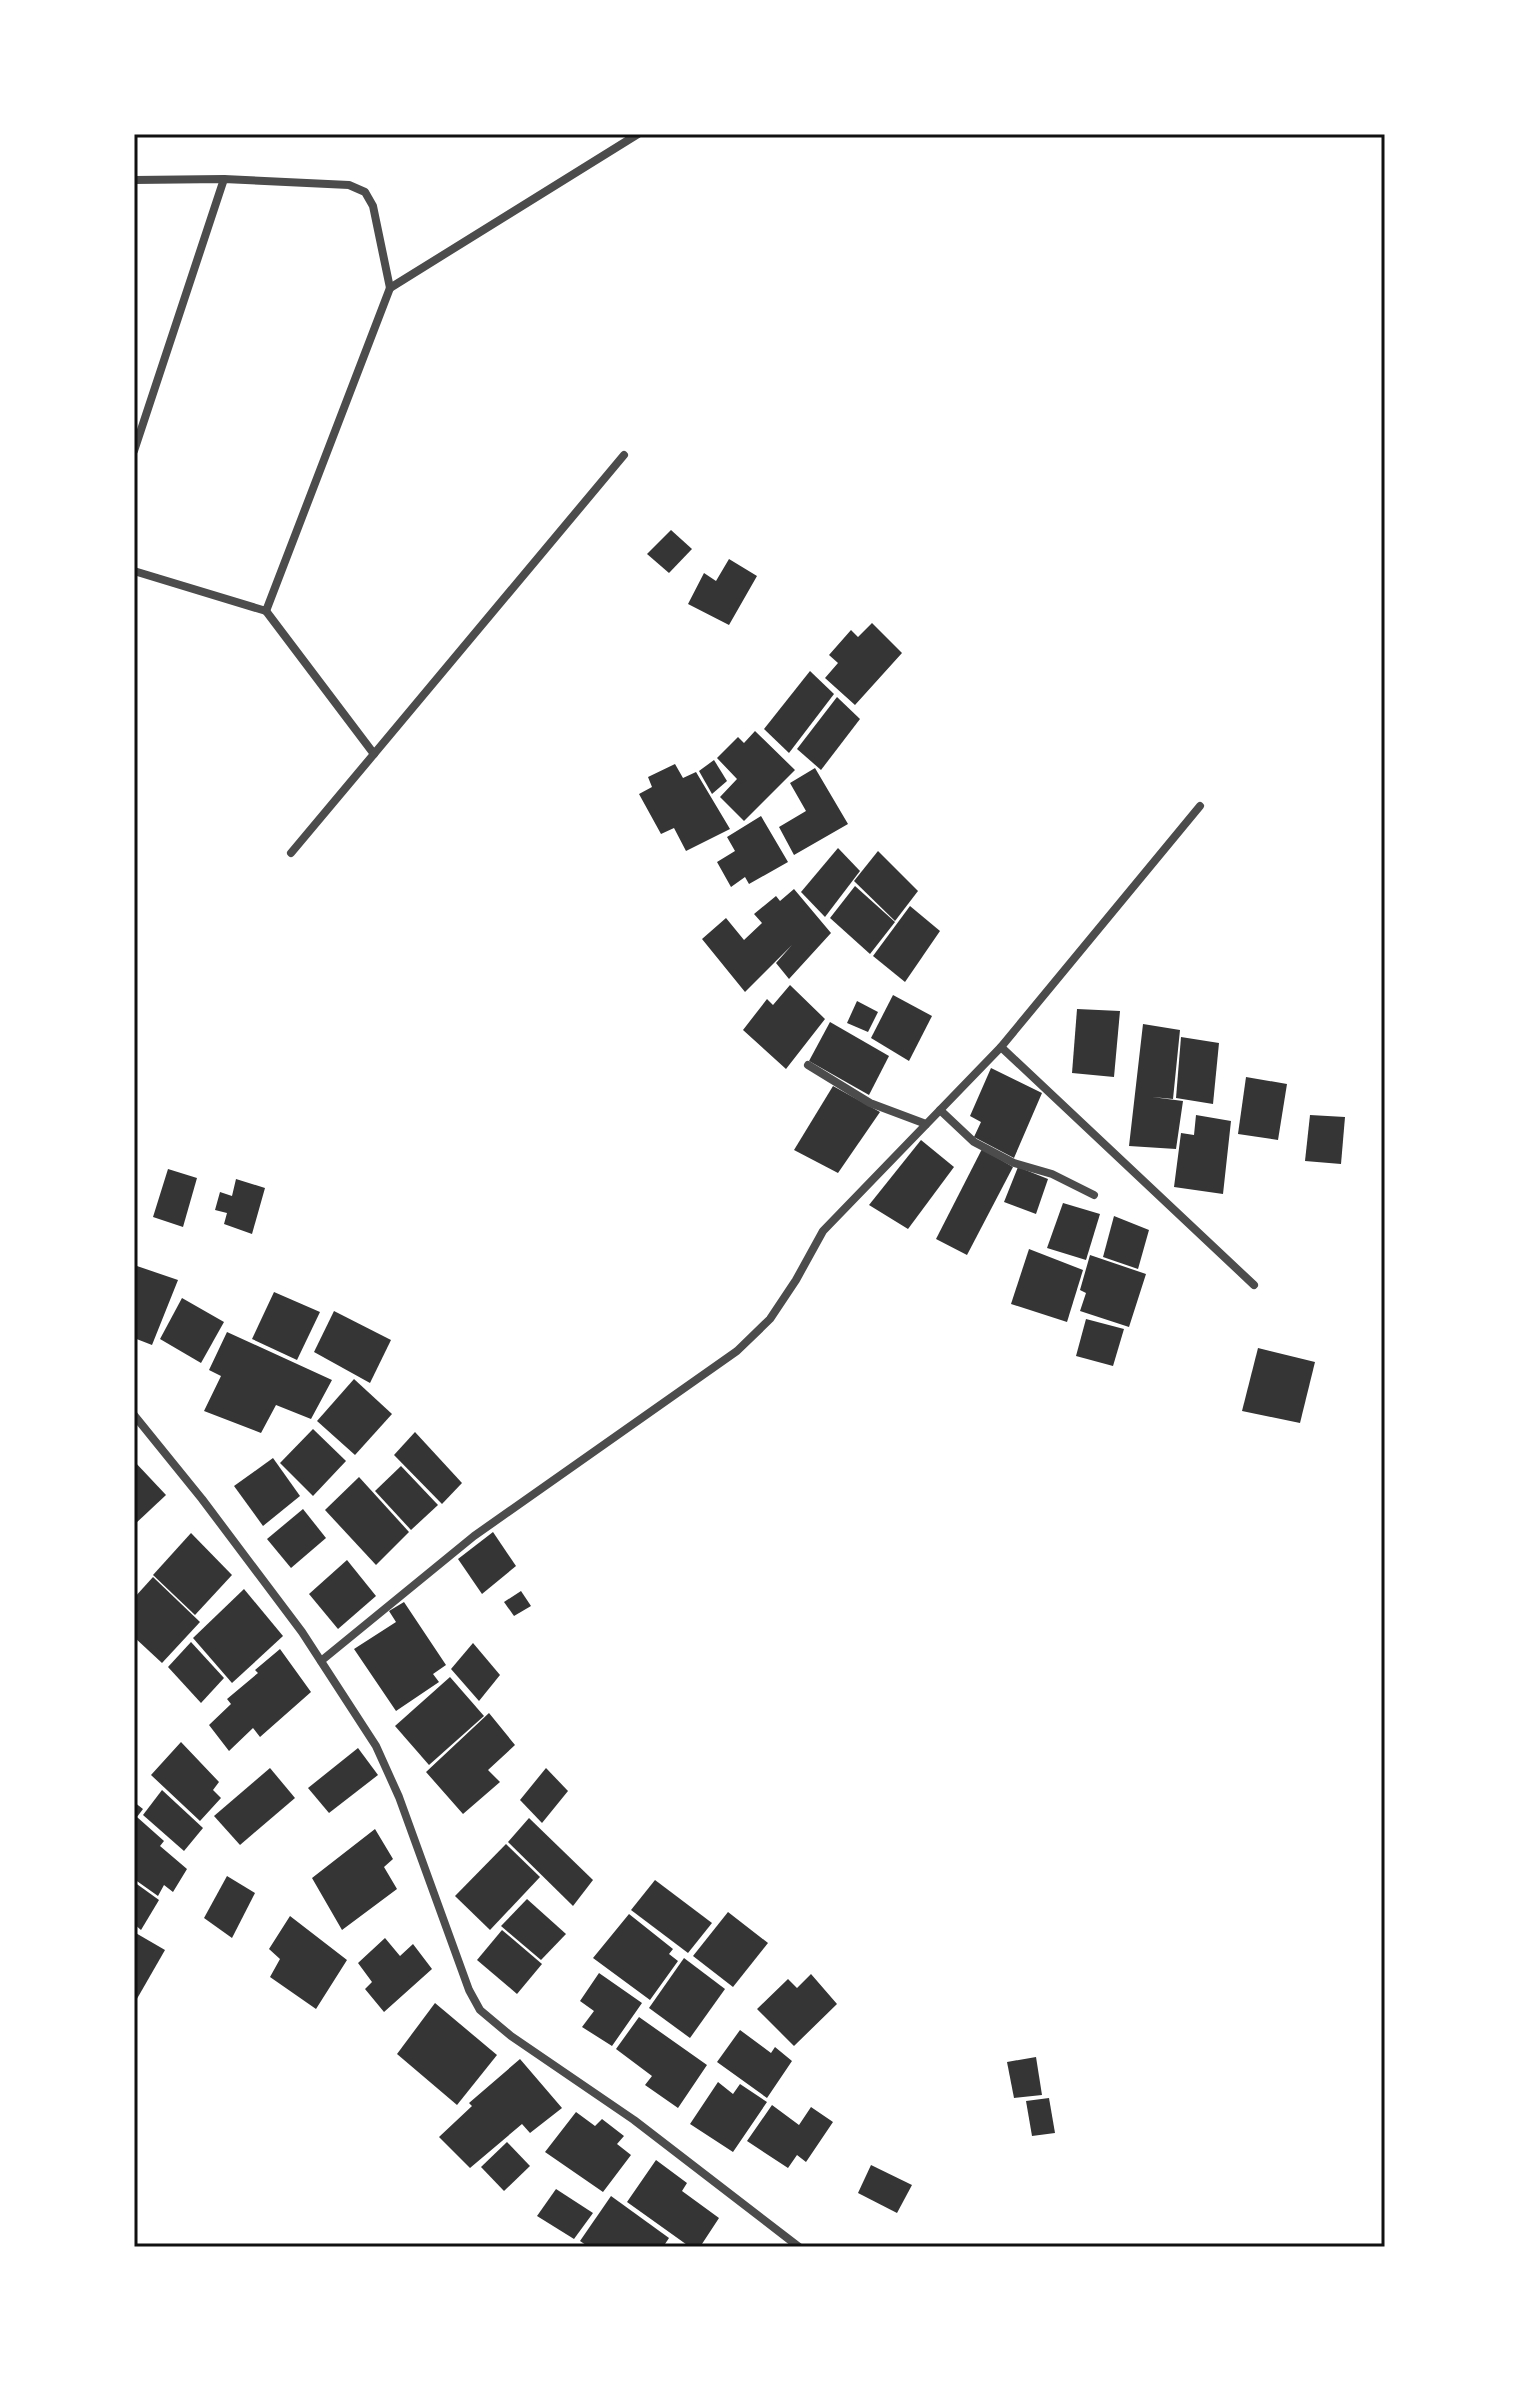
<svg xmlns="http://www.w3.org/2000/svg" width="1519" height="2381" viewBox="0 0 1519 2381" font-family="Montserrat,sans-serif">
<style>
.building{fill:#353535}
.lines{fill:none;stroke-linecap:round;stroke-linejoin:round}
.minor{stroke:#4c4c4c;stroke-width:8}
.neatline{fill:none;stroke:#111;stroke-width:3}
</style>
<rect width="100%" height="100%" fill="#fff"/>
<g class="building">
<path d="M 671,530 L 692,549 L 669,573 L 647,554 Z"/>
<path d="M 729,559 L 757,576 L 729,625 L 688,604 L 704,573 L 716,581 Z"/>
<path d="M 872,623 L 902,653 L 855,705 L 825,678 L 838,663 L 829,655 L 851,630 L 858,637 Z"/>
<path d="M 810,671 L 834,694 L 789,753 L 764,729 Z"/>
<path d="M 837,697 L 860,719 L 821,770 L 797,749 Z"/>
<path d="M 755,731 L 795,770 L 744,821 L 720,797 L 737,779 L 717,758 L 738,737 L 744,743 Z"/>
<path d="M 714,760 L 727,781 L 712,794 L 699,771 Z"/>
<path d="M 675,764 L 683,778 L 696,772 L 730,829 L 686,851 L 674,828 L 661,834 L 639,794 L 652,787 L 648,777 Z"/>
<path d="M 815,768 L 848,824 L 794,855 L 779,827 L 806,811 L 790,783 Z"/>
<path d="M 761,816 L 788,862 L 749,884 L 745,877 L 731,887 L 717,862 L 735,851 L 727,837 Z"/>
<path d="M 838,848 L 860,871 L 825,917 L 801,892 Z"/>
<path d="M 878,851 L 918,891 L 895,921 L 854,881 Z"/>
<path d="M 855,886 L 895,922 L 870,954 L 830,918 Z"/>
<path d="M 794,889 L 831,933 L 789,979 L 776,963 L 792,945 L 745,992 L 702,939 L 726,918 L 744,940 L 762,923 L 754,914 L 776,896 L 780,901 Z"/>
<path d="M 910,906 L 940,931 L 905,982 L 873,956 Z"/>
<path d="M 790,985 L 825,1019 L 786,1069 L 743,1030 L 767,999 L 773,1005 Z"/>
<path d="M 893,995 L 932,1016 L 909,1061 L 871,1038 Z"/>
<path d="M 857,1001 L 878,1012 L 868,1032 L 847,1023 Z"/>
<path d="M 1077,1009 L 1120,1011 L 1114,1077 L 1072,1073 Z"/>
<path d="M 830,1022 L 889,1056 L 869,1095 L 809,1061 Z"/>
<path d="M 1143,1024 L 1180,1030 L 1173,1099 L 1152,1097 L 1183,1101 L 1176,1149 L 1129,1146 Z"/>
<path d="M 1181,1037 L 1219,1043 L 1213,1104 L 1176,1098 Z"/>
<path d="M 991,1068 L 1042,1093 L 1014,1158 L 974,1137 L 981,1122 L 970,1116 Z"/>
<path d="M 1246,1077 L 1287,1084 L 1278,1140 L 1238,1134 Z"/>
<path d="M 833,1086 L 880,1112 L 838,1173 L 794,1150 Z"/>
<path d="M 1196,1115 L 1231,1121 L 1223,1194 L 1174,1187 L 1181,1133 L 1194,1135 Z"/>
<path d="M 1310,1115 L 1345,1117 L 1341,1164 L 1305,1161 Z"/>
<path d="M 921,1140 L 954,1167 L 908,1229 L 869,1205 Z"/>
<path d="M 982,1149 L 1013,1167 L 967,1255 L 936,1239 Z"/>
<path d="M 1018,1167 L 1048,1179 L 1036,1214 L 1004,1202 Z"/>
<path d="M 168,1169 L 197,1178 L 183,1227 L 153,1217 Z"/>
<path d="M 236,1179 L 265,1188 L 252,1234 L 224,1224 L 227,1213 L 215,1210 L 220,1192 L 232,1196 Z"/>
<path d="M 1063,1203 L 1100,1214 L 1086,1260 L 1047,1248 Z"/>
<path d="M 1114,1216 L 1149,1230 L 1138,1269 L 1103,1257 Z"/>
<path d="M 1029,1249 L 1083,1270 L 1067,1322 L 1011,1304 Z"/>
<path d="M 1090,1255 L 1146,1274 L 1129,1327 L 1080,1311 L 1086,1293 L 1080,1290 Z"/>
<path d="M 134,1265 L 178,1280 L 152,1345 L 134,1338 Z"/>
<path d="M 274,1292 L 320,1312 L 297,1360 L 252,1339 Z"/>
<path d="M 182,1298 L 224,1322 L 201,1363 L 160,1339 Z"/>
<path d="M 334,1311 L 391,1340 L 370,1383 L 314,1352 Z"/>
<path d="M 1086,1319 L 1124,1329 L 1113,1366 L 1076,1356 Z"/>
<path d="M 227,1332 L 332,1380 L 311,1419 L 276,1405 L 261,1433 L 204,1411 L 221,1376 L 209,1370 Z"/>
<path d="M 1258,1348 L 1315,1362 L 1300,1423 L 1242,1411 Z"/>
<path d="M 354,1379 L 392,1414 L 355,1455 L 317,1421 Z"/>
<path d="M 313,1429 L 346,1461 L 313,1496 L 280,1463 Z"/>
<path d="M 415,1432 L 462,1483 L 442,1504 L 394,1455 Z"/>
<path d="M 273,1458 L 300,1496 L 263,1526 L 234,1486 Z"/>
<path d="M 134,1461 L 166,1495 L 134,1525 Z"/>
<path d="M 401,1466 L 438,1505 L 411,1530 L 375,1491 Z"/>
<path d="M 359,1477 L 409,1532 L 376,1565 L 325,1510 Z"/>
<path d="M 303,1509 L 326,1538 L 291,1568 L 267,1539 Z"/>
<path d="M 493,1532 L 516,1566 L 482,1594 L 458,1559 Z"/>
<path d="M 191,1533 L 232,1575 L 195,1615 L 153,1575 Z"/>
<path d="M 347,1560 L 376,1596 L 338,1629 L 309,1594 Z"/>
<path d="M 153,1577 L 200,1622 L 162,1663 L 134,1637 L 134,1598 Z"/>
<path d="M 244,1589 L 283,1636 L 232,1683 L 193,1638 Z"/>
<path d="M 521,1591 L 531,1606 L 514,1616 L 504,1602 Z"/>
<path d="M 404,1602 L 446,1665 L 433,1674 L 439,1682 L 396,1711 L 354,1649 L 396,1622 L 389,1611 Z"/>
<path d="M 191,1642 L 224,1678 L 201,1703 L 168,1667 Z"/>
<path d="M 473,1643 L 500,1675 L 479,1701 L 451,1669 Z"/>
<path d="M 280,1649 L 311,1692 L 260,1737 L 253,1728 L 229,1751 L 209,1725 L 231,1704 L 227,1699 L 258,1673 L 255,1670 Z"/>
<path d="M 450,1677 L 484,1716 L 429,1765 L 395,1726 Z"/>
<path d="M 489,1713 L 515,1745 L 488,1770 L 500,1782 L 463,1814 L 426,1772 Z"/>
<path d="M 181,1742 L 219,1782 L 213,1790 L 221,1798 L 200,1821 L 151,1775 Z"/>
<path d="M 358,1748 L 378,1775 L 329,1813 L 308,1788 Z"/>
<path d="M 270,1768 L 295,1798 L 240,1845 L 214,1816 Z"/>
<path d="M 546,1768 L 568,1791 L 542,1823 L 520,1800 Z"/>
<path d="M 162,1790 L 203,1828 L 184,1851 L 143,1815 Z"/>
<path d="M 134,1802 L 143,1809 L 137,1817 L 164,1841 L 160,1846 L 187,1869 L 173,1892 L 164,1885 L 158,1896 L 134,1879 Z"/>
<path d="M 529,1818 L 593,1880 L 573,1906 L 508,1842 Z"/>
<path d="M 375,1829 L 393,1859 L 384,1867 L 397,1889 L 342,1930 L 312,1878 Z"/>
<path d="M 506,1844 L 540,1877 L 490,1930 L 455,1896 Z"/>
<path d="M 227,1876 L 255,1893 L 232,1938 L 204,1918 Z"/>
<path d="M 655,1880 L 712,1923 L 688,1953 L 631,1910 Z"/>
<path d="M 134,1882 L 159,1900 L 141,1930 L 134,1924 Z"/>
<path d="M 527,1899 L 566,1934 L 541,1960 L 501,1926 Z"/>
<path d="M 728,1912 L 768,1943 L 733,1987 L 693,1956 Z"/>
<path d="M 629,1914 L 673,1949 L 669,1954 L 678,1961 L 650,2000 L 593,1958 Z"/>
<path d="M 290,1916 L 347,1960 L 316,2009 L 270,1977 L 280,1959 L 269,1949 Z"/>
<path d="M 502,1930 L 542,1964 L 517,1994 L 477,1960 Z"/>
<path d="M 134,1932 L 165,1950 L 134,2004 Z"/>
<path d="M 385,1938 L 400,1956 L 413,1944 L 432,1969 L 384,2012 L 365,1989 L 372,1982 L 358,1963 Z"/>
<path d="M 684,1958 L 725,1989 L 690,2038 L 649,2008 Z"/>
<path d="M 599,1973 L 642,2003 L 612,2046 L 582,2027 L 594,2011 L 580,2001 Z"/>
<path d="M 811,1974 L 837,2004 L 794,2046 L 757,2009 L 788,1979 L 797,1988 Z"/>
<path d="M 435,2003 L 497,2055 L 457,2105 L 397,2054 Z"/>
<path d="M 639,2017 L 707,2065 L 678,2108 L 645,2085 L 652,2076 L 616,2049 Z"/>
<path d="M 740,2030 L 771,2053 L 775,2047 L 792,2061 L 767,2098 L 717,2062 Z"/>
<path d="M 1036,2057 L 1042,2095 L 1014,2098 L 1007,2062 Z"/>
<path d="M 520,2059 L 562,2108 L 530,2133 L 522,2124 L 470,2168 L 439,2137 L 472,2106 L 469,2103 Z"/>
<path d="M 718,2082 L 733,2094 L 740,2084 L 767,2102 L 733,2152 L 690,2124 Z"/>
<path d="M 1049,2098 L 1055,2133 L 1032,2136 L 1026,2101 Z"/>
<path d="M 772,2105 L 799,2125 L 811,2107 L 833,2122 L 806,2162 L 797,2155 L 788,2168 L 747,2141 Z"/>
<path d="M 576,2112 L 595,2126 L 602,2119 L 624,2136 L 617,2144 L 631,2155 L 603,2192 L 545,2152 Z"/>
<path d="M 507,2142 L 530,2166 L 504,2191 L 481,2167 Z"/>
<path d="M 656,2160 L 687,2183 L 682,2191 L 719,2218 L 700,2247 L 690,2247 L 627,2202 Z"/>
<path d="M 871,2165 L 912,2185 L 897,2213 L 858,2193 Z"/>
<path d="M 556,2189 L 593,2213 L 574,2239 L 537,2216 Z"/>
<path d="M 611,2196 L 669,2238 L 663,2247 L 589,2247 L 580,2241 Z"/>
</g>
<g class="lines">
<g class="minor">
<path d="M 134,180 L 224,179 L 349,185 L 365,192 L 373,206 L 390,288 L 266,611 L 134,571"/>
<path d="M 390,288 L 638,134"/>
<path d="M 134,451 L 224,179"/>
<path d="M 266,611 L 374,754 L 624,455"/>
<path d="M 291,853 L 374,754"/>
<path d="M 1001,1047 L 1254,1285"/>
<path d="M 808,1065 L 870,1103 L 926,1124"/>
<path d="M 940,1110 L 974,1142 L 1014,1163 L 1052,1174 L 1094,1195"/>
<path d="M 134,1415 L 202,1499 L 302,1632 L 376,1746 L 399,1797 L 469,1990 L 480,2010 L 511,2036 L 634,2120 L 799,2247"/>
<path d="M 321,1661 L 474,1536 L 737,1351 L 770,1319 L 796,1280 L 823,1231 L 1001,1047 L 1200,806"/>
</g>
</g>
<rect width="1519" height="2381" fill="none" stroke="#ffffff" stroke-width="272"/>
<rect x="136" y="136" width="1247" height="2109" class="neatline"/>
</svg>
